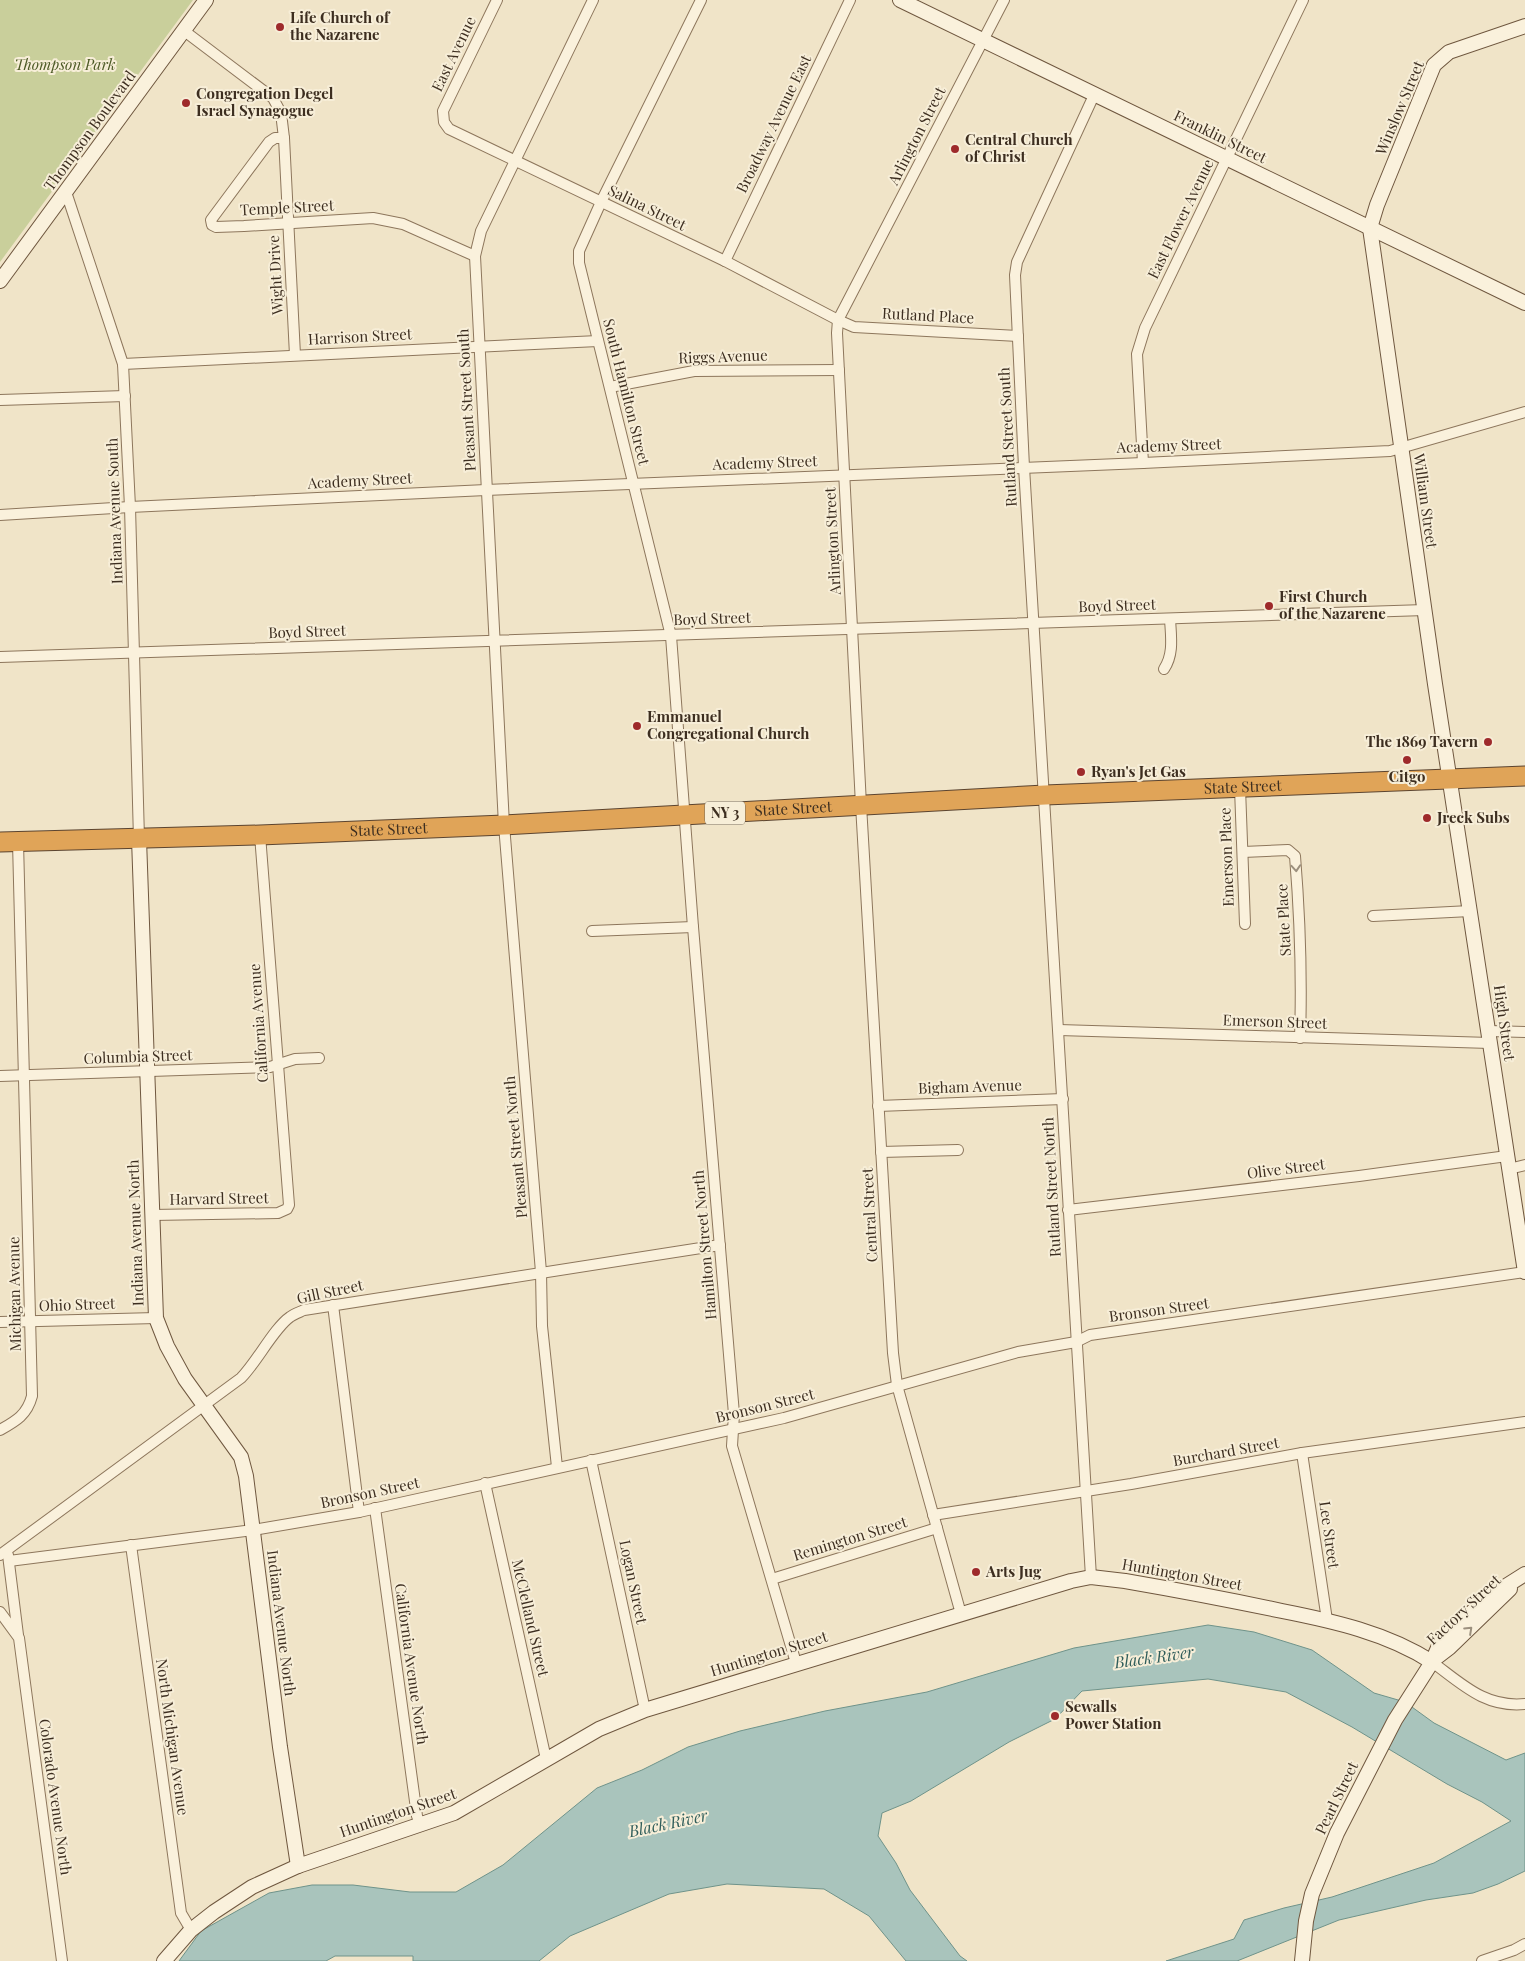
<svg xmlns="http://www.w3.org/2000/svg" width="1525" height="1961" viewBox="0 0 1525 1961" font-family="'Playfair Display',serif">
<style>
.green{fill:#c9cf9b}
.water{fill:#a9c4bc;stroke:#6f938a}
.lines{fill:none;stroke-linecap:round;stroke-linejoin:round}
.street-casing{stroke:#8d765c;stroke-width:12}
.secondary-casing{stroke:#6f573f;stroke-width:16}
.highway-casing{stroke:#5b4430;stroke-width:21}
.street{stroke:#faf1dc;stroke-width:10}
.secondary{stroke:#faf1dc;stroke-width:14}
.highway{stroke:#e0a458;stroke-width:19}
.oneway{stroke:#9c907e}
.poi-dot{fill:#9e2a2b;stroke:#f7eed8;stroke-width:2}
.labels{text-anchor:middle;stroke-width:4;stroke-linejoin:round;paint-order:stroke}
.shield{fill:#f7eed8;stroke:#756857;stroke-width:1}
.shield-label{font-size:14px;font-weight:bold;fill:#3d2e20}
.poi-label{font-size:15px;font-weight:bold;fill:#3d2e20;stroke:#f7eed8;text-anchor:start}
.street-label{font-size:15px;fill:#3d2e20;stroke:#f7eed8}
.park-label{font-size:15px;font-style:italic;fill:#4d5a26;stroke:#f7eed8}
.water-label{font-size:16px;font-style:italic;fill:#2f5d5a;stroke:#f7eed8}
</style>
<rect width="100%" height="100%" fill="#f0e4c8"/>
<path class="green" d="M 0,0 L 193,0 L 0,262 Z"/>
<path class="water" d="M 1208,1625 L 1254,1632 L 1312,1650 L 1374,1693 L 1405,1702 L 1434,1723 L 1506,1760 L 1525,1753 L 1525,1871 L 1498,1884 L 1473,1893 L 1426,1900 L 1339,1920 L 1237,1961 L 1166,1961 L 1234,1939 L 1244,1920 L 1284,1908 L 1332,1897 L 1434,1863 L 1511,1821 L 1482,1802 L 1447,1784 L 1352,1727 L 1286,1692 L 1208,1679 L 1082,1691 L 1055,1719 L 1009,1742 L 911,1801 L 882,1813 L 878,1836 L 896,1863 L 910,1890 L 960,1956 L 967,1961 L 906,1961 L 869,1916 L 824,1889 L 727,1884 L 669,1894 L 570,1936 L 539,1961 L 413,1961 L 413,1956 L 335,1956 L 326,1961 L 179,1961 L 201,1931 L 269,1893 L 312,1885 L 353,1885 L 410,1892 L 456,1892 L 503,1865 L 597,1788 L 642,1770 L 688,1747 L 740,1731 L 825,1711 L 927,1692 L 1074,1648 Z"/>
<g class="lines">
<defs>
<g id="street">
<path d="M 497,0 L 443,111 L 444,122 L 449,129 L 725,261 L 838,320 L 854,327 L 1018,336"/>
<path d="M 701,0 L 601,202 L 579,251 L 579,263 L 671,636 L 693,927 L 734,1414 L 732,1446 L 796,1663"/>
<path d="M 183,30 L 273,98 L 281,113 L 284,138 L 295,355"/>
<path d="M 284,138 L 275,138 L 269,142 L 211,220 L 212,225 L 216,227 L 244,226 L 373,218 L 403,224 L 475,256"/>
<path d="M 66,192 L 123,364 L 130,507 L 139,839"/>
<path d="M 725,261 L 850,0"/>
<path d="M 123,364 L 598,341"/>
<path d="M 610,387 L 694,371 L 839,370"/>
<path d="M 0,400 L 125,396"/>
<path d="M 1143,463 L 1137,354 L 1145,328 L 1303,0"/>
<path d="M 0,515 L 130,507 L 486,490 L 1143,463 L 1390,451 L 1525,412"/>
<path d="M 0,657 L 1425,610"/>
<path d="M 1164,669 C 1174,654 1171,637 1170,619"/>
<path d="M 1240,788 L 1245,924"/>
<path d="M 1243,852 L 1288,850 L 1295,856 C 1300,917 1302,977 1300,1038"/>
<path d="M 1373,916 L 1470,911"/>
<path d="M 592,931 L 693,927"/>
<path d="M 1059,1030 L 1490,1043"/>
<path d="M 1489,1031 L 1525,1032"/>
<path d="M 0,1076 L 270,1067 L 295,1059 L 319,1058"/>
<path d="M 878,1106 L 1063,1099"/>
<path d="M 881,1152 L 958,1150"/>
<path d="M 1509,1169 L 1525,1165"/>
<path d="M 1068,1210 L 1359,1176 L 1507,1156"/>
<path d="M 152,1215 L 278,1213 L 287,1209 L 289,1205 L 260,835"/>
<path d="M 333,1305 L 359,1512"/>
<path d="M 0,1322 L 156,1318"/>
<path d="M 0,1430 C 16,1421 27,1415 32,1396 L 18,842"/>
<path d="M 1302,1453 L 1327,1620"/>
<path d="M 591,1460 L 645,1710"/>
<path d="M 557,1467 L 542,1326 L 541,1272 L 504,825 L 475,256 L 481,231 L 593,0"/>
<path d="M 485,1483 L 546,1759"/>
<path d="M 375,1508 L 417,1816 L 420,1824"/>
<path d="M 933,1515 L 1131,1484 L 1302,1453 L 1525,1422"/>
<path d="M 131,1545 L 181,1913 L 191,1930"/>
<path d="M 0,1555 L 241,1378 C 257,1362 274,1328 290,1317 C 294,1314 300,1312 304,1310 L 720,1245"/>
<path d="M 8,1555 L 18,1635"/>
<path d="M 9,1561 L 253,1530 L 359,1512 L 784,1418 L 1018,1352 L 1076,1342 L 1090,1335 L 1525,1272"/>
<path d="M 1091,1577 L 1024,467 L 1015,275 L 1017,262 L 1095,93"/>
<path d="M 772,1579 L 937,1528"/>
<path d="M 0,1612 L 19,1638 L 62,1961"/>
<path d="M 961,1614 L 897,1385 L 893,1353 L 861,805 L 837,333 L 838,320 L 1004,0"/>
<path d="M 1432,1662 C 1462,1684 1485,1708 1525,1704"/>
<path d="M 1482,1961 L 1514,1950 L 1525,1944"/>
</g>
<g id="secondary">
<path d="M 900,0 L 1525,303"/>
<path d="M 1525,26 L 1449,52 L 1434,65 L 1377,205 L 1370,228 L 1435,684 L 1525,1272"/>
<path d="M 0,281 L 206,0"/>
<path d="M 139,839 L 156,1318 L 167,1346 L 185,1379 L 241,1457 L 246,1476 L 280,1747 L 298,1866"/>
<path d="M 1432,1661 L 1449,1648 L 1510,1589"/>
<path d="M 164,1961 L 191,1930 L 214,1912 L 252,1887 L 298,1866 L 454,1813 L 599,1729 L 645,1710 L 1071,1581 L 1091,1577 L 1125,1581 C 1177,1590 1230,1600 1282,1611 C 1333,1621 1387,1633 1432,1662"/>
<path d="M 1302,1961 L 1306,1921 L 1312,1894 L 1337,1833 L 1395,1720 L 1432,1662 L 1441,1641 L 1487,1598 L 1525,1574"/>
</g>
<g id="highway">
<path id="s1" d="M 0,842 L 260,835 L 504,825 L 1045,795 L 1525,776"/>
</g>
</defs>
<use href="#street" class="street-casing"/>
<use href="#secondary" class="secondary-casing"/>
<use href="#highway" class="highway-casing"/>
<use href="#street" class="street"/>
<use href="#secondary" class="secondary"/>
<use href="#highway" class="highway"/>
</g>
<defs><path id="oneway-chevron" d="M-2-3.5L2.5 0L-2 3.5" fill="none" stroke-width="1.6" stroke-linecap="round" stroke-linejoin="round" transform="scale(1.25)"/></defs>
<g class="oneway">
<use href="#oneway-chevron" transform="translate(1296 868) rotate(86)"/>
<use href="#oneway-chevron" transform="translate(1469 1630) rotate(-43)"/>
</g>
<g class="poi-dot">
<circle cx="280" cy="27" r="5"/>
<circle cx="186" cy="103" r="5"/>
<circle cx="955" cy="149" r="5"/>
<circle cx="1269" cy="606" r="5"/>
<circle cx="637" cy="726" r="5"/>
<circle cx="1488" cy="742" r="5"/>
<circle cx="1407" cy="760" r="5"/>
<circle cx="1081" cy="772" r="5"/>
<circle cx="1427" cy="818" r="5"/>
<circle cx="976" cy="1572" r="5"/>
<circle cx="1055" cy="1716" r="5"/>
</g>
<g class="labels">
<rect class="shield" x="705" y="801.5" width="40" height="23" rx="4"/>
<g class="shield-label">
<text x="725" y="818">NY 3</text>
</g>
<g class="poi-label">
<text x="290" y="23">Life Church of<tspan x="290" dy="17">the Nazarene</tspan></text>
<text x="196" y="99">Congregation Degel<tspan x="196" dy="17">Israel Synagogue</tspan></text>
<text x="965" y="145">Central Church<tspan x="965" dy="17">of Christ</tspan></text>
<text x="1279" y="602">First Church<tspan x="1279" dy="17">of the Nazarene</tspan></text>
<text x="647" y="722">Emmanuel<tspan x="647" dy="17">Congregational Church</tspan></text>
<text x="1478" y="747" text-anchor="end">The 1869 Tavern</text>
<text x="1091" y="777">Ryan's Jet Gas</text>
<text x="1407" y="782" text-anchor="middle">Citgo</text>
<text x="1437" y="823">Jreck Subs</text>
<text x="986" y="1577">Arts Jug</text>
<text x="1065" y="1712">Sewalls<tspan x="1065" dy="17">Power Station</tspan></text>
</g>
<g class="street-label">
<text transform="translate(454 54) rotate(-64)" y="5">East Avenue</text>
<text transform="translate(1400 108) rotate(-67)" y="5">Winslow Street</text>
<text transform="translate(774 124) rotate(-64)" y="5">Broadway Avenue East</text>
<text transform="translate(90 131) rotate(-54)" y="5">Thompson Boulevard</text>
<text transform="translate(917 136) rotate(-63)" y="5">Arlington Street</text>
<text transform="translate(1220 137) rotate(26)" y="5">Franklin Street</text>
<text transform="translate(287 208) rotate(-3)" y="5">Temple Street</text>
<text transform="translate(647 208) rotate(26)" y="5">Salina Street</text>
<text transform="translate(1181 219) rotate(-64)" y="5">East Flower Avenue</text>
<text transform="translate(276 275) rotate(-93)" y="5">Wight Drive</text>
<text transform="translate(928 316) rotate(3)" y="5">Rutland Place</text>
<text transform="translate(360 337) rotate(-3)" y="5">Harrison Street</text>
<text transform="translate(723 357) rotate(-2)" y="5">Riggs Avenue</text>
<text transform="translate(626 392) rotate(76)" y="5">South Hamilton Street</text>
<text transform="translate(467 400) rotate(-93)" y="5">Pleasant Street South</text>
<text transform="translate(1008 437) rotate(-93)" y="5">Rutland Street South</text>
<text transform="translate(1169 446) rotate(-2)" y="5">Academy Street</text>
<text transform="translate(765 463) rotate(-2)" y="5">Academy Street</text>
<text transform="translate(360 481) rotate(-3)" y="5">Academy Street</text>
<text transform="translate(1425 501) rotate(82)" y="5">William Street</text>
<text transform="translate(115 511) rotate(-92)" y="5">Indiana Avenue South</text>
<text transform="translate(833 541) rotate(-93)" y="5">Arlington Street</text>
<text transform="translate(1117 606) rotate(-2)" y="5">Boyd Street</text>
<text transform="translate(712 619) rotate(-2)" y="5">Boyd Street</text>
<text transform="translate(307 632) rotate(-2)" y="5">Boyd Street</text>
<text dy="5" stroke="none"><textPath href="#s1" startOffset="1244">State Street</textPath></text>
<text dy="5" stroke="none"><textPath href="#s1" startOffset="794">State Street</textPath></text>
<text dy="5" stroke="none"><textPath href="#s1" startOffset="389">State Street</textPath></text>
<text transform="translate(1227 857) rotate(-92)" y="5">Emerson Place</text>
<text transform="translate(1284 920) rotate(-93)" y="5">State Place</text>
<text transform="translate(1275 1022) rotate(2)" y="5">Emerson Street</text>
<text transform="translate(259 1023) rotate(-94)" y="5">California Avenue</text>
<text transform="translate(1504 1023) rotate(82)" y="5">High Street</text>
<text transform="translate(138 1057) rotate(-2)" y="5">Columbia Street</text>
<text transform="translate(970 1087) rotate(-2)" y="5">Bigham Avenue</text>
<text transform="translate(516 1147) rotate(-95)" y="5">Pleasant Street North</text>
<text transform="translate(1286 1169) rotate(-7)" y="5">Olive Street</text>
<text transform="translate(1052 1187) rotate(-93)" y="5">Rutland Street North</text>
<text transform="translate(219 1199) rotate(-1)" y="5">Harvard Street</text>
<text transform="translate(870 1215) rotate(-93)" y="5">Central Street</text>
<text transform="translate(136 1233) rotate(-92)" y="5">Indiana Avenue North</text>
<text transform="translate(705 1245) rotate(-95)" y="5">Hamilton Street North</text>
<text transform="translate(330 1292) rotate(-12)" y="5">Gill Street</text>
<text transform="translate(15 1294) rotate(-91)" y="5">Michigan Avenue</text>
<text transform="translate(77 1305) rotate(-2)" y="5">Ohio Street</text>
<text transform="translate(1159 1310) rotate(-8)" y="5">Bronson Street</text>
<text transform="translate(765 1406) rotate(-14)" y="5">Bronson Street</text>
<text transform="translate(1226 1452) rotate(-10)" y="5">Burchard Street</text>
<text transform="translate(370 1493) rotate(-12)" y="5">Bronson Street</text>
<text transform="translate(1329 1535) rotate(82)" y="5">Lee Street</text>
<text transform="translate(850 1539) rotate(-17)" y="5">Remington Street</text>
<text transform="translate(1182 1575) rotate(10)" y="5">Huntington Street</text>
<text transform="translate(633 1582) rotate(78)" y="5">Logan Street</text>
<text transform="translate(1464 1610) rotate(-43)" y="5">Factory Street</text>
<text transform="translate(530 1618) rotate(77)" y="5">McClelland Street</text>
<text transform="translate(281 1623) rotate(83)" y="5">Indiana Avenue North</text>
<text transform="translate(769 1654) rotate(-17)" y="5">Huntington Street</text>
<text transform="translate(411 1664) rotate(82)" y="5">California Avenue North</text>
<text transform="translate(172 1737) rotate(82)" y="5">North Michigan Avenue</text>
<text transform="translate(55 1797) rotate(82)" y="5">Colorado Avenue North</text>
<text transform="translate(1337 1798) rotate(-64)" y="5">Pearl Street</text>
<text transform="translate(398 1813) rotate(-19)" y="5">Huntington Street</text>
</g>
<g class="park-label">
<text x="65" y="70">Thompson Park</text>
</g>
<g class="water-label">
<text transform="translate(1154 1657) rotate(-8)" y="6">Black River</text>
<text transform="translate(668 1823) rotate(-12)" y="6">Black River</text>
</g>
</g>
</svg>
